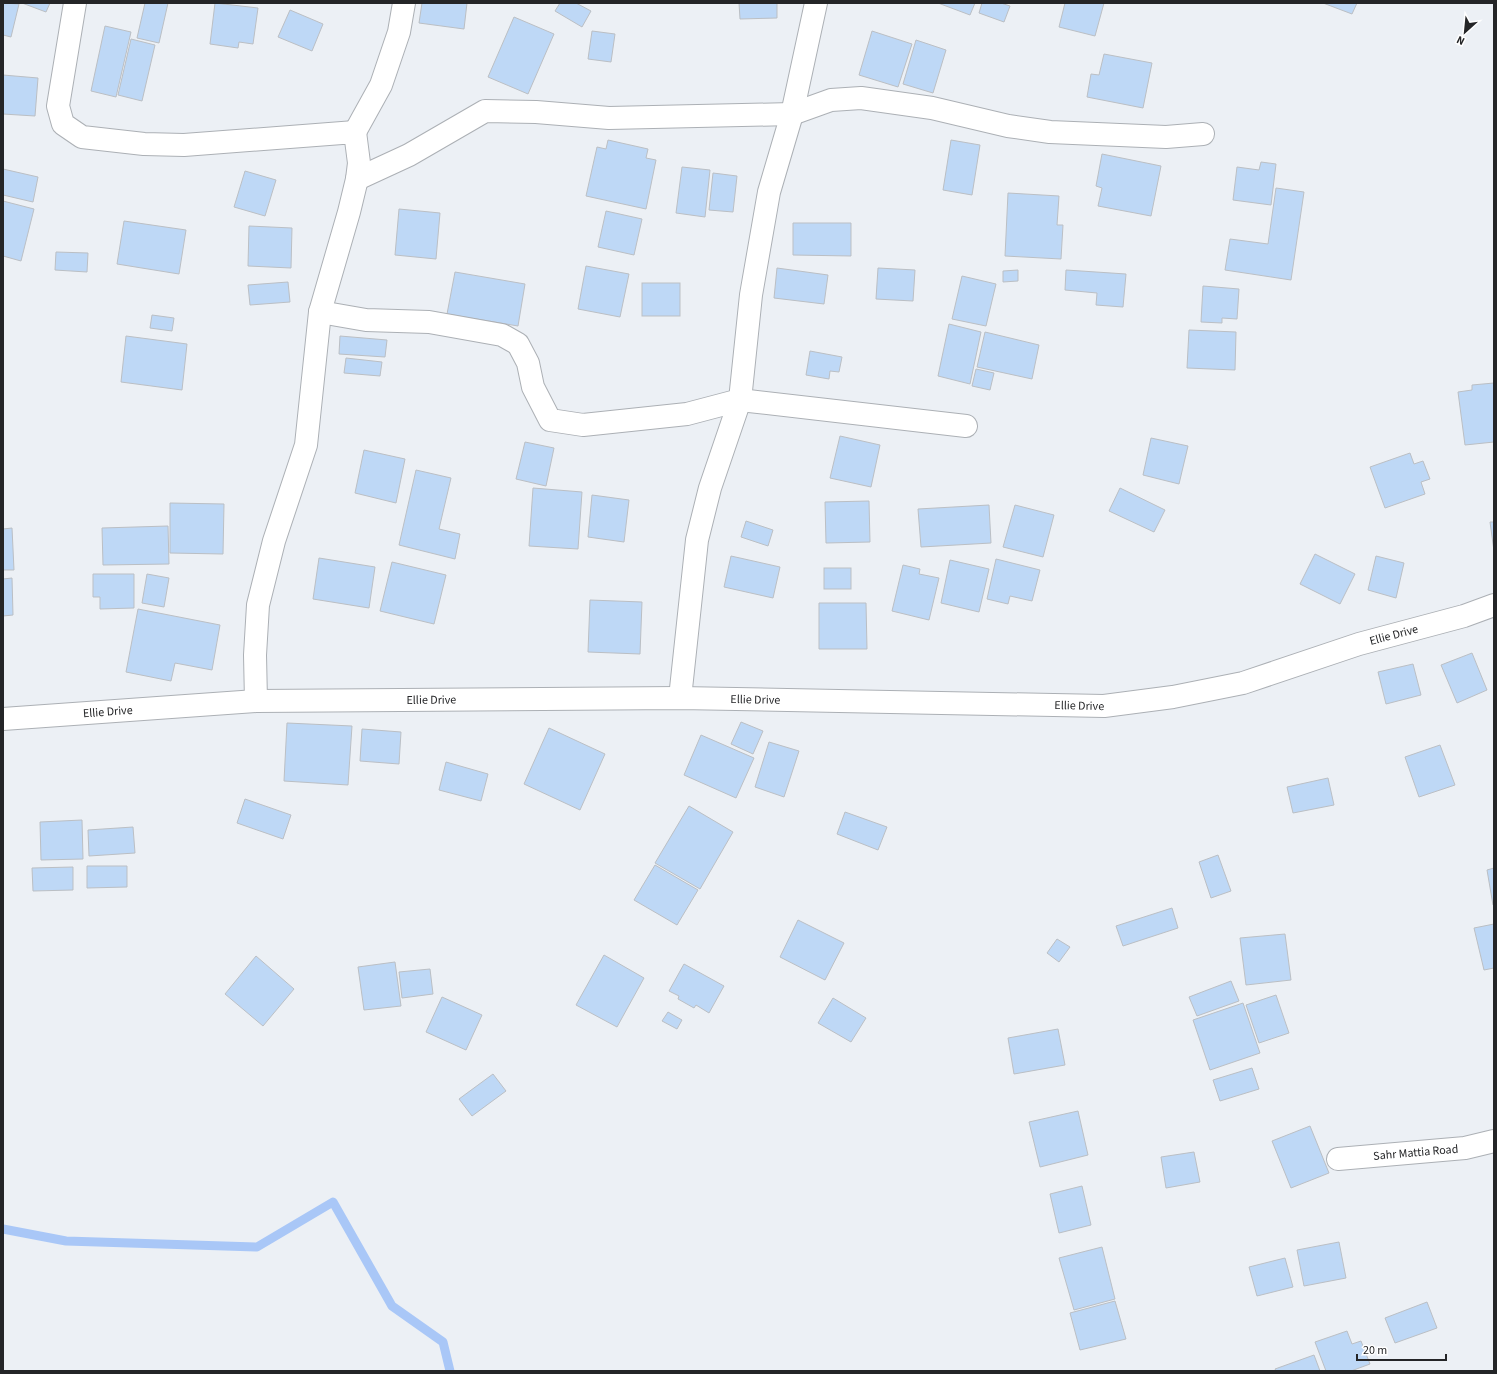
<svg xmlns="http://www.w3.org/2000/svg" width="1497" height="1374" viewBox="0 0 1497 1374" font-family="'Source Sans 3',sans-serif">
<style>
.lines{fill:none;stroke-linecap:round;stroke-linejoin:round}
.stream{stroke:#a9c7f7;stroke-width:9}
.building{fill:#bed8f6;stroke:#bbbfc4}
.street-casing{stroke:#acb0b5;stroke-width:24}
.street{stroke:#fff;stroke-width:22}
.labels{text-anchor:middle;stroke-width:3;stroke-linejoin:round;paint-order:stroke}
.street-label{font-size:12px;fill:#242527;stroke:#fff}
</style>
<rect width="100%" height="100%" fill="#ecf0f5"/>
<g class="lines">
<path class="stream" d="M 3,1229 L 66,1241 L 257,1247 L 333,1202 L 392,1306 L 443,1342 L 450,1371"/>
</g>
<g class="building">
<path d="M 3,3 L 19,4 L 11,37 L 3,35 Z"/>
<path d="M 22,3 L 50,3 L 46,12 Z"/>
<path d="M 145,3 L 168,3 L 159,43 L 137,38 Z"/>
<path d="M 215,3 L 258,8 L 253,44 L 239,42 L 238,48 L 210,44 Z"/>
<path d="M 422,3 L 467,3 L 464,29 L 419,23 Z"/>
<path d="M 560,3 L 576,3 L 591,11 L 582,27 L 555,11 Z"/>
<path d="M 739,3 L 777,3 L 777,18 L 740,19 Z"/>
<path d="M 938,3 L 975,3 L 970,15 Z"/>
<path d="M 982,3 L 1001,3 L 1010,6 L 1004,22 L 979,13 Z"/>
<path d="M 1065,3 L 1104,3 L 1095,36 L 1059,27 Z"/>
<path d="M 1323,3 L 1357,3 L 1352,14 Z"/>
<path d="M 290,10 L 323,24 L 312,51 L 278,37 Z"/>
<path d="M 514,17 L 554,34 L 528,94 L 488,77 Z"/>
<path d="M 105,26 L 131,32 L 116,97 L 91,91 Z"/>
<path d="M 592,31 L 615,34 L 611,62 L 588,59 Z"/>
<path d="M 872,31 L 912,44 L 898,87 L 859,75 Z"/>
<path d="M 131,39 L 155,45 L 142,101 L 118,95 Z"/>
<path d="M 916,40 L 946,50 L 933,93 L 903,84 Z"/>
<path d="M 1104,54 L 1152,63 L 1143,108 L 1087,97 L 1091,74 L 1099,75 Z"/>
<path d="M 3,75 L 38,78 L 35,116 L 3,114 Z"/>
<path d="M 608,140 L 648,149 L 646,158 L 656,160 L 646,209 L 586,196 L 597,147 L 606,149 Z"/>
<path d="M 951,140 L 980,145 L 972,195 L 943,190 Z"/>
<path d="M 1102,154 L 1161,166 L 1151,216 L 1098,206 L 1102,188 L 1096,186 Z"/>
<path d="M 1261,162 L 1276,164 L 1271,205 L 1233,200 L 1237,167 L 1259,170 Z"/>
<path d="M 682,167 L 710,170 L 705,217 L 676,213 Z"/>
<path d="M 3,169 L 38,177 L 33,202 L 3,195 Z"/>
<path d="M 245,171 L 276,180 L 265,216 L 234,207 Z"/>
<path d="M 713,173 L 737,176 L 733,212 L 709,210 Z"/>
<path d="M 1276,188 L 1304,192 L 1291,280 L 1225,270 L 1230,239 L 1268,244 Z"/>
<path d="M 1008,193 L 1059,196 L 1057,225 L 1063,225 L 1061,259 L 1005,256 Z"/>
<path d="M 3,201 L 34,209 L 21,261 L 3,256 Z"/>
<path d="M 399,209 L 440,213 L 436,259 L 395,255 Z"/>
<path d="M 606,211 L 642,219 L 634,255 L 598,247 Z"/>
<path d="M 124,221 L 186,230 L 179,274 L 117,264 Z"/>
<path d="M 793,223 L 851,223 L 851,256 L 793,255 Z"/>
<path d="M 249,226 L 292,228 L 291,268 L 248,266 Z"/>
<path d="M 56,252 L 88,253 L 87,272 L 55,270 Z"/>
<path d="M 586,266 L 629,274 L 620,317 L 578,309 Z"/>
<path d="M 777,268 L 828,275 L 824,304 L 774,298 Z"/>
<path d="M 878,268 L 915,270 L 913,301 L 876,299 Z"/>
<path d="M 1018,270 L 1018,281 L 1003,282 L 1003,271 Z"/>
<path d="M 1066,270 L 1126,274 L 1123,307 L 1096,305 L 1097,293 L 1065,290 Z"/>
<path d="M 455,272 L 525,284 L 518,326 L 447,314 Z"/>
<path d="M 962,276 L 996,284 L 986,326 L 952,319 Z"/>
<path d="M 288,282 L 290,302 L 250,305 L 248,285 Z"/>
<rect x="642" y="283" width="38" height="33"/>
<path d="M 1203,286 L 1239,289 L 1237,319 L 1222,318 L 1222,323 L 1201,322 Z"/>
<path d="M 152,315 L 174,318 L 172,331 L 150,328 Z"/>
<path d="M 949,324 L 981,332 L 970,384 L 938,376 Z"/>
<path d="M 1189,330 L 1236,332 L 1235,370 L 1187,368 Z"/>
<path d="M 985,332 L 1039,345 L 1032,379 L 977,367 Z"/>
<path d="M 126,336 L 187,344 L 182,390 L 121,382 Z"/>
<path d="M 340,336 L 387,340 L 385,357 L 339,354 Z"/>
<path d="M 810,351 L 842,357 L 839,372 L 830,371 L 829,379 L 806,375 Z"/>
<path d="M 346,358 L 382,362 L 380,376 L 344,373 Z"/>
<path d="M 976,369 L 994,373 L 990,390 L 972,386 Z"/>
<path d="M 1494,383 L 1494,442 L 1465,445 L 1458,392 L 1472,390 L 1472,385 Z"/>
<path d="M 840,436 L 880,445 L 871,487 L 830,478 Z"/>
<path d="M 1151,438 L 1188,446 L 1179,484 L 1143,475 Z"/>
<path d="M 525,442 L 554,448 L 546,486 L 516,479 Z"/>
<path d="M 364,450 L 405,459 L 396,503 L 355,493 Z"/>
<path d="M 1410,453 L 1414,464 L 1423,461 L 1430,479 L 1421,482 L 1425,494 L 1385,508 L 1370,467 Z"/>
<path d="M 416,470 L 451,478 L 439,529 L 460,534 L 455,559 L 399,545 Z"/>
<path d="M 533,488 L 582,492 L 578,549 L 529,546 Z"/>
<path d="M 1120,488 L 1165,510 L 1154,532 L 1109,511 Z"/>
<path d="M 592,495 L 629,500 L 624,542 L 588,537 Z"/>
<path d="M 869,501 L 870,542 L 826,543 L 825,502 Z"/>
<path d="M 170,503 L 224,504 L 223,554 L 170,553 Z"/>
<path d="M 989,505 L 991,543 L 921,547 L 918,509 Z"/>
<path d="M 1015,505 L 1054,515 L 1043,557 L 1003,547 Z"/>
<path d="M 746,521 L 773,530 L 768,546 L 741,537 Z"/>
<path d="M 1490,522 L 1494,522 L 1494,551 Z"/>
<path d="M 168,526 L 169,564 L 103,565 L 102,528 Z"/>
<path d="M 12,528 L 14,570 L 3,570 L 3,529 Z"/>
<path d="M 1315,554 L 1355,574 L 1340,604 L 1300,584 Z"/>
<path d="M 731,556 L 780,567 L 773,598 L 724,587 Z"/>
<path d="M 1376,556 L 1404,563 L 1396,598 L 1368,590 Z"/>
<path d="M 319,558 L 375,567 L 369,608 L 313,599 Z"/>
<path d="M 996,559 L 1040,570 L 1032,601 L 1010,596 L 1008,604 L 987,599 Z"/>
<path d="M 950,560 L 989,569 L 979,612 L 941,603 Z"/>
<path d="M 392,562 L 446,575 L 434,624 L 380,611 Z"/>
<path d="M 903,565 L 920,569 L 919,574 L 939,578 L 929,620 L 892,611 Z"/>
<rect x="824" y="568" width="27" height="21"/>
<path d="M 93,574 L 134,574 L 134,608 L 100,609 L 100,597 L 93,597 Z"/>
<path d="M 147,574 L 169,578 L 164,607 L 142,603 Z"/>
<path d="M 12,578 L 13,615 L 3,616 L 3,579 Z"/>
<path d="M 590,600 L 642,602 L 640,654 L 588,652 Z"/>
<path d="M 819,603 L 866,603 L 867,649 L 819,649 Z"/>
<path d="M 138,609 L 220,625 L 212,670 L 175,663 L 171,681 L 126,672 Z"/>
<path d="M 1472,653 L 1487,690 L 1457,703 L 1441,665 Z"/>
<path d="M 1413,664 L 1421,695 L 1386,704 L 1378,672 Z"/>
<path d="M 741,722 L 763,731 L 753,754 L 731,744 Z"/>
<path d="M 287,723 L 352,726 L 348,785 L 284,781 Z"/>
<path d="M 549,728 L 605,754 L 580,810 L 524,784 Z"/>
<path d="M 362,729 L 401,732 L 399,764 L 360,761 Z"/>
<path d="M 701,735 L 754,758 L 736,798 L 684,775 Z"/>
<path d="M 769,742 L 799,751 L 784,797 L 755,787 Z"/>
<path d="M 1440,745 L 1455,785 L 1419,797 L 1405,757 Z"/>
<path d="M 446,762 L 488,774 L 481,801 L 439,790 Z"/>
<path d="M 1328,778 L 1334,805 L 1293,813 L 1287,787 Z"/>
<path d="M 245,799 L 291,815 L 283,839 L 237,823 Z"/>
<path d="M 689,806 L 733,832 L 700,889 L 655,863 Z"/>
<path d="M 845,812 L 887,827 L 878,850 L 837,834 Z"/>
<path d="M 82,820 L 83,859 L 41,860 L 40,822 Z"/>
<path d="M 133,827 L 135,853 L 89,856 L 88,830 Z"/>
<path d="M 1218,855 L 1231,891 L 1211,898 L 1199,862 Z"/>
<path d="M 655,865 L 698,890 L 677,925 L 634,900 Z"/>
<path d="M 87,866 L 127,866 L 127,887 L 87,888 Z"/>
<path d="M 73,867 L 73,890 L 33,891 L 32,868 Z"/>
<path d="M 1494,868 L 1494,905 L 1493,905 L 1487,870 Z"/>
<path d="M 1172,908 L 1178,928 L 1123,946 L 1116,926 Z"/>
<path d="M 798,920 L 844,943 L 825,980 L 780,957 Z"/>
<path d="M 1494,924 L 1494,968 L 1484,970 L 1474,928 Z"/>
<path d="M 1285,934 L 1291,980 L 1246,985 L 1240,938 Z"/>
<path d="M 1057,939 L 1070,947 L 1059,962 L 1047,953 Z"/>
<path d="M 604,955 L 644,978 L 617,1027 L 576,1005 Z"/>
<path d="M 256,956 L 294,989 L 263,1026 L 225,994 Z"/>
<path d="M 395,962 L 401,1006 L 364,1010 L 358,967 Z"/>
<path d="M 684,964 L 724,986 L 709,1013 L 696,1005 L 694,1008 L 678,999 L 679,996 L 669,991 Z"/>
<path d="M 430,969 L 433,994 L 402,998 L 399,972 Z"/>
<path d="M 1231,981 L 1239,1001 L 1197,1016 L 1189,997 Z"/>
<path d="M 1276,995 L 1289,1033 L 1259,1043 L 1246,1005 Z"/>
<path d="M 442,997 L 482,1015 L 466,1050 L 426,1032 Z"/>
<path d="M 833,998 L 866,1018 L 851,1042 L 818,1023 Z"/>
<path d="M 1243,1003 L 1260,1053 L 1210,1070 L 1193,1020 Z"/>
<path d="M 668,1012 L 682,1020 L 677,1029 L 662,1021 Z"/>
<path d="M 1058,1029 L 1065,1065 L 1014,1074 L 1008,1038 Z"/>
<path d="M 1252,1068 L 1259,1089 L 1220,1101 L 1213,1080 Z"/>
<path d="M 493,1074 L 506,1091 L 472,1116 L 459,1099 Z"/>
<path d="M 1078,1111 L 1088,1155 L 1040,1167 L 1029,1122 Z"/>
<path d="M 1310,1126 L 1329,1173 L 1291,1188 L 1272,1141 Z"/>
<path d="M 1194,1152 L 1200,1182 L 1166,1188 L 1161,1157 Z"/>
<path d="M 1082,1186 L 1091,1225 L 1059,1233 L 1050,1194 Z"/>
<path d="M 1339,1242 L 1346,1278 L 1304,1286 L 1297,1250 Z"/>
<path d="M 1102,1247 L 1115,1299 L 1074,1310 L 1059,1258 Z"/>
<path d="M 1285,1258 L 1293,1287 L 1257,1296 L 1249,1267 Z"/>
<path d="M 1115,1301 L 1126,1339 L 1080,1350 L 1070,1313 Z"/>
<path d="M 1427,1302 L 1437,1328 L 1395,1343 L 1385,1318 Z"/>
<path d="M 1347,1331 L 1352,1344 L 1361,1341 L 1370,1364 L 1351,1371 L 1326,1371 L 1315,1342 Z"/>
<path d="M 1314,1355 L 1320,1371 L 1276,1371 L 1275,1369 Z"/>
</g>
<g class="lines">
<defs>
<g id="street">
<path d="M 75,3 L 58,106 L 63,124 L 82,137 L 144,144 L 184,145 L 355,132 L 359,163 L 357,179 L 349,212 L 320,312 L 306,445 L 274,541 L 258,605 L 255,655 L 256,701"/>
<path d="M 355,132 L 381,85 L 399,32 L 404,3"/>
<path d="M 357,179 L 409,155 L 485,111 L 536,112 L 609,118 L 792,114 L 831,100 L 861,98 L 932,108 L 1008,126 L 1050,132 L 1166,137 L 1203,134"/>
<path d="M 320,312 L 366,320 L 429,322 L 502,335 L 518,344 L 528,363 L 533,387 L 550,420 L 583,425 L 687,414 L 740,400 L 966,426"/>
<path d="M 680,698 L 697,540 L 710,488 L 740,400 L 751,295 L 769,192 L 792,114 L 816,3"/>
<path id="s1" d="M 3,719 L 256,701 L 680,698 L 1104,706 L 1173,697 L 1243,683 L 1359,644 L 1464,616 L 1494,605"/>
<path id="s2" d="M 1338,1159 L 1465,1148 L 1494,1141"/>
</g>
</defs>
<use href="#street" class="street-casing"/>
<use href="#street" class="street"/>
</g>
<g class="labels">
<g class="street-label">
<text dy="4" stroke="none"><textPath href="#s1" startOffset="1401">Ellie Drive</textPath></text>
<text dy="4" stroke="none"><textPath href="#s1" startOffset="429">Ellie Drive</textPath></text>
<text dy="4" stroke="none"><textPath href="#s1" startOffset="753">Ellie Drive</textPath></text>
<text dy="4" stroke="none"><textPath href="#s1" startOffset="1077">Ellie Drive</textPath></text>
<text dy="4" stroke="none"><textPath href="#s1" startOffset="105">Ellie Drive</textPath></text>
<text dy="4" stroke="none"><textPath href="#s2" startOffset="78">Sahr Mattia Road</textPath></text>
</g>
</g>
<rect width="1497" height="1374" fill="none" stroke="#242527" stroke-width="8"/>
<g transform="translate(1465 32) rotate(207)" stroke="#ffffff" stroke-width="3" paint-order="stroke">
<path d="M0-3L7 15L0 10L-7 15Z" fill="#242527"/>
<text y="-6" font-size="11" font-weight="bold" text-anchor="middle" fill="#242527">N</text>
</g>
<path d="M1357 1354v6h89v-6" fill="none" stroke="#242527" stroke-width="2"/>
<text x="1363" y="1354" font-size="12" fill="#242527" stroke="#ffffff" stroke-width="3" paint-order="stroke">20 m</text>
</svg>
